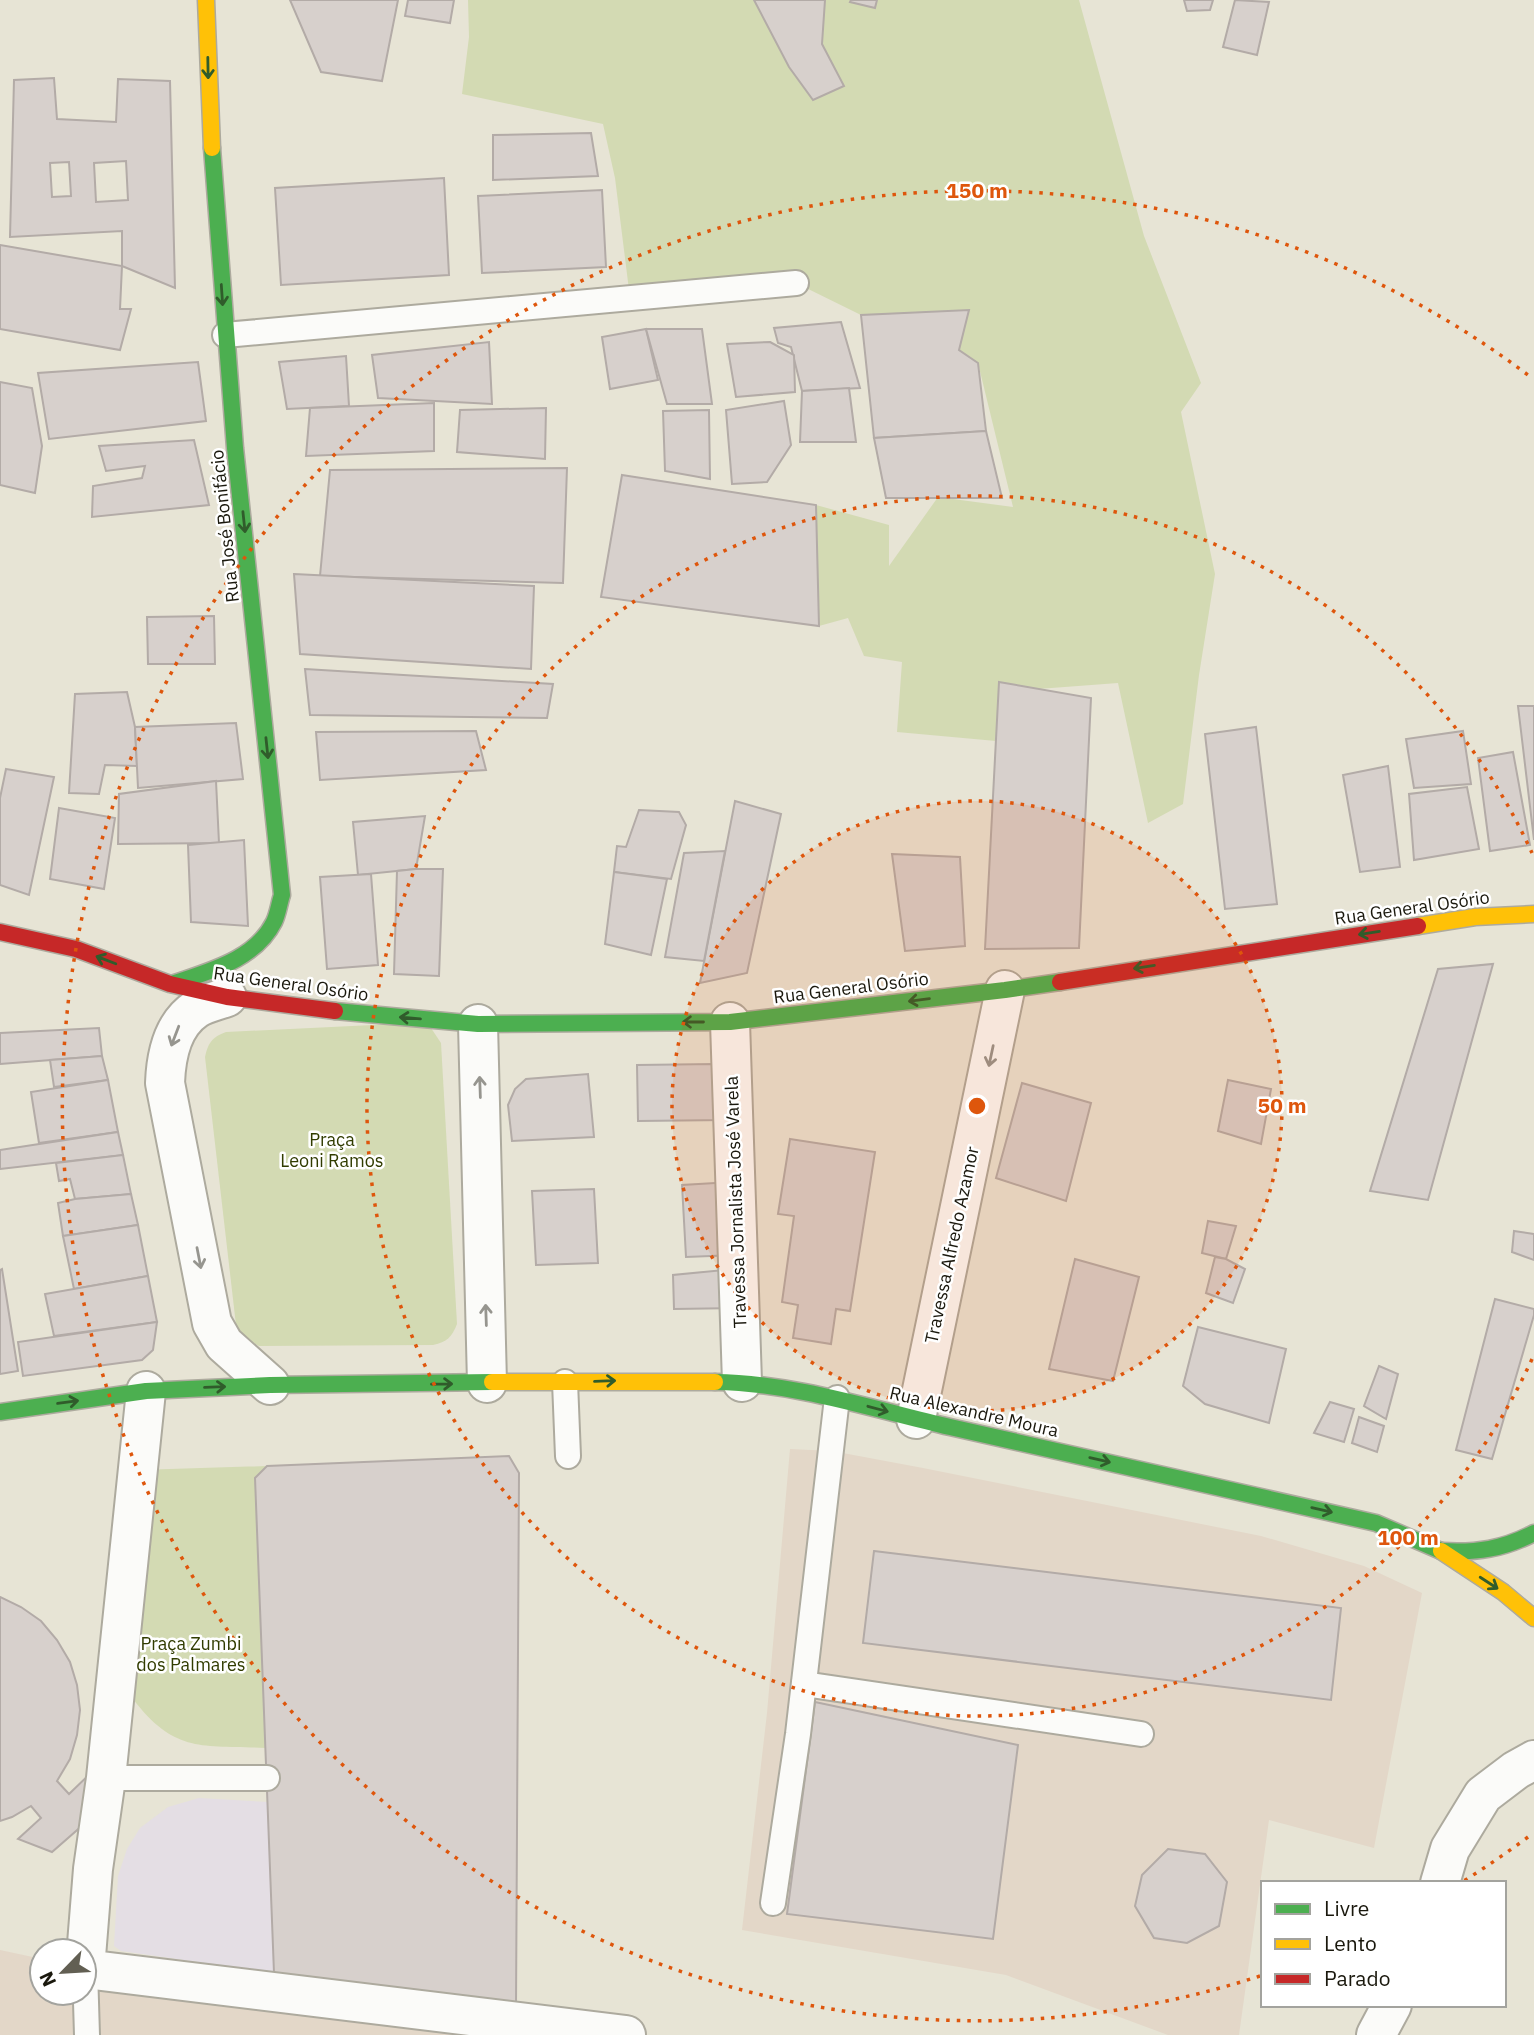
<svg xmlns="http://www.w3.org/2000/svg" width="1534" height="2035" viewBox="0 0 1534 2035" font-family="'IBM Plex Sans',sans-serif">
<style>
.industrial{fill:#e4dee4}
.education{fill:#e3d7c8}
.green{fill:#d3dab3}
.building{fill:#d7d0cc;stroke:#b3aba7;stroke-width:2;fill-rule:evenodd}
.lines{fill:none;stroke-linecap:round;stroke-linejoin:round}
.lane-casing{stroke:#adaa9e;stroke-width:28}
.street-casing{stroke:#adaa9e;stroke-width:42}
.fast-casing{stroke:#adaa9e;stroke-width:19}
.slow-casing{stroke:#adaa9e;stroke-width:19}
.jam-casing{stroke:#adaa9e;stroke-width:19}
.lane{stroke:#fbfbf9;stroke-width:24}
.street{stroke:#fbfbf9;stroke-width:38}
.fast{stroke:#4caf50;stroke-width:16}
.slow{stroke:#ffc107;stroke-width:16}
.jam{stroke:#c62828;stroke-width:16}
.oneway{stroke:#305c2b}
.oneway2{stroke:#96958f}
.ring{fill:none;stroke:#de560c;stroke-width:3.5;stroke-dasharray:3.5 7}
.labels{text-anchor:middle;stroke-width:5;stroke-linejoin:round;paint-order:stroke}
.street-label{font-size:18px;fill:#1a180d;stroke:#fff}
.park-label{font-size:18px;fill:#313c00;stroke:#fff}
.centre{fill:#de560c;stroke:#fff;stroke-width:3.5}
.ring-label{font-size:21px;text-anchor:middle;font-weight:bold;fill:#de560c;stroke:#fff;stroke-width:5;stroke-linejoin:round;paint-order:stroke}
</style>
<rect width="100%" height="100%" fill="#e7e4d5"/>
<path class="industrial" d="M 199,1798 L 268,1802 L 274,1973 L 121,1951 L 114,1946 L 118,1876 L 127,1849 L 140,1828 L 168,1807 Z"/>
<g class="education">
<path d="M 790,1449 L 832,1451 L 923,1468 L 1261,1536 L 1364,1566 L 1422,1593 L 1374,1848 L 1269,1820 L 1239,2035 L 1168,2035 L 1006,1975 L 742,1930 L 767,1713 Z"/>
<path d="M 0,1950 L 42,1959 L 42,1993 L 84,1993 L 84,1968 L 626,2035 L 0,2035 Z"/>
</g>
<g class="green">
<path d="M 468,0 L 1079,0 L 1144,236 L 1201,383 L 1181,412 L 1215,574 L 1199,675 L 1183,804 L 1148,823 L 1118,683 L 1038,689 L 996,741 L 897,732 L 902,662 L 864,656 L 848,618 L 819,626 L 816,505 L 889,525 L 889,566 L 938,497 L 1013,507 L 978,363 L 959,350 L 969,310 L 861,315 L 796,283 L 630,298 L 615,178 L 603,124 L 462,94 L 469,37 Z"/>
<path d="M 414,1023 L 431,1028 L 441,1043 L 457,1324 C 452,1337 447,1342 433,1345 L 259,1346 L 243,1337 L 236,1325 L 205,1057 C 208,1043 212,1037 226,1032 Z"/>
<path d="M 267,1466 L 255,1478 L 266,1748 C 202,1745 175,1754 133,1699 L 138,1470 Z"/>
</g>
<g class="building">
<path d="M 290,0 L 398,0 L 382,81 L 321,72 Z"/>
<path d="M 408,0 L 454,0 L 450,23 L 405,16 Z"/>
<path d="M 754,0 L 825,0 L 822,44 L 844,86 L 813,100 L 789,67 Z"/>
<path d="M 851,0 L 877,0 L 875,8 L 850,2 Z"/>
<path d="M 1184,0 L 1213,0 L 1210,10 L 1187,11 Z"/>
<path d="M 1235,0 L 1269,2 L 1257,55 L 1223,47 Z"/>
<path d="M 54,78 L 57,119 L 116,122 L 118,79 L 170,81 L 175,288 L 122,266 L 122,231 L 10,237 L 14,80 ZM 126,161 L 128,200 L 96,202 L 94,163 ZM 69,162 L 71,196 L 52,197 L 50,163 Z"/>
<path d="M 591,133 L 598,176 L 493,180 L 493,135 Z"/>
<path d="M 444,178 L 449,275 L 281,285 L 275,188 Z"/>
<path d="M 602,190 L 606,267 L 482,273 L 478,196 Z"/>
<path d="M 0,245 L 122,266 L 120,309 L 131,309 L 120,350 L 0,329 Z"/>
<path d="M 969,310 L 959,350 L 978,363 L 986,431 L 874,438 L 861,315 Z"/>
<path d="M 841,322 L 860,388 L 802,391 L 791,347 L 778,343 L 774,328 Z"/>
<path d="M 646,329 L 658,380 L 610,389 L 602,337 Z"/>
<path d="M 646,329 L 702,329 L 712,404 L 667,404 Z"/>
<path d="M 489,342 L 492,404 L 378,398 L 372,355 Z"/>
<path d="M 770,342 L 794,355 L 795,392 L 736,397 L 727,344 Z"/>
<path d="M 346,356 L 349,406 L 287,409 L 279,362 Z"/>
<path d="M 198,362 L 206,421 L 49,439 L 38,373 Z"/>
<path d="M 0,382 L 32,388 L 42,446 L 35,493 L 0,485 Z"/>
<path d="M 849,388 L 856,442 L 800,442 L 802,391 Z"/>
<path d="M 784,401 L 791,445 L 767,482 L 732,484 L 726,410 Z"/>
<path d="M 434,403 L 434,451 L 306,456 L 310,408 Z"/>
<path d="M 546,408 L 545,459 L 457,452 L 460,410 Z"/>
<path d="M 709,410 L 710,479 L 665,471 L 663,411 Z"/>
<path d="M 986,431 L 1002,498 L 886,498 L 874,438 Z"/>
<path d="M 194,440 L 209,505 L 92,517 L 93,486 L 142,478 L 145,466 L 106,471 L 99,446 Z"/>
<path d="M 567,468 L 563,583 L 320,576 L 330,470 Z"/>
<path d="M 622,475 L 816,505 L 819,626 L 601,597 Z"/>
<path d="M 294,574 L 534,586 L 531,669 L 300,654 Z"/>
<path d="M 214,616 L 215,664 L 148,664 L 147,617 Z"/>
<path d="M 305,669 L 553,684 L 547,718 L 310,715 Z"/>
<path d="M 999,682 L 1091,698 L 1079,948 L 985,949 Z"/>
<path d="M 127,692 L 135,727 L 137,766 L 105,765 L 99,794 L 69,793 L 75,694 Z"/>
<path d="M 1518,706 L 1534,706 L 1534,840 Z"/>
<path d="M 236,723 L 243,779 L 138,788 L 135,727 Z"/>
<path d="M 1256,727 L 1277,904 L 1225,909 L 1205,734 Z"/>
<path d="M 476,731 L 486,770 L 320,780 L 316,732 Z"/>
<path d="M 1463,731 L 1471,784 L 1414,788 L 1406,739 Z"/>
<path d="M 1513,752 L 1530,845 L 1490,851 L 1478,758 Z"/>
<path d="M 1388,766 L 1400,867 L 1360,872 L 1343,775 Z"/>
<path d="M 6,769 L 54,777 L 29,895 L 0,885 L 0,798 Z"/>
<path d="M 216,781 L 219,843 L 118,844 L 119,794 Z"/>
<path d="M 1467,787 L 1479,849 L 1414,860 L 1409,794 Z"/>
<path d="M 735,801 L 781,814 L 747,973 L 700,983 Z"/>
<path d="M 59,808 L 115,818 L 104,889 L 50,879 Z"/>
<path d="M 639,810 L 679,812 L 686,825 L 671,879 L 614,872 L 617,846 L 626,847 Z"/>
<path d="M 425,816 L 416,869 L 358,875 L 353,822 Z"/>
<path d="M 244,840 L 248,926 L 191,922 L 188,845 Z"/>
<path d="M 725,851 L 704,961 L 665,957 L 684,853 Z"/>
<path d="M 892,854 L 960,857 L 965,946 L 905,951 Z"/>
<path d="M 416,869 L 443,869 L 439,976 L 394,974 L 397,871 Z"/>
<path d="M 614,872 L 667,879 L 651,955 L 605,944 Z"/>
<path d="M 371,874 L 378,965 L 327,969 L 320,877 Z"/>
<path d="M 1493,964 L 1428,1200 L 1370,1191 L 1438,969 Z"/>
<path d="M 99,1028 L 102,1056 L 0,1064 L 0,1033 Z"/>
<path d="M 102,1056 L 108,1080 L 54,1087 L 50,1060 Z"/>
<path d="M 715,1064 L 725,1120 L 638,1121 L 637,1065 Z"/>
<path d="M 588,1074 L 594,1137 L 512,1141 L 508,1105 L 515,1089 L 526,1079 Z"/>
<path d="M 108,1080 L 118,1132 L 39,1143 L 31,1092 Z"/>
<path d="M 1228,1080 L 1271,1089 L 1261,1144 L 1218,1131 Z"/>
<path d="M 1022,1083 L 1091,1103 L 1066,1201 L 996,1178 Z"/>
<path d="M 118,1132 L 123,1155 L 0,1169 L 0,1150 Z"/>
<path d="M 790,1139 L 875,1152 L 850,1311 L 836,1309 L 831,1344 L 793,1338 L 798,1305 L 782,1302 L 794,1216 L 778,1214 Z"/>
<path d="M 123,1155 L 131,1194 L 75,1199 L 70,1179 L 59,1181 L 56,1163 Z"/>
<path d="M 732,1182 L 736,1255 L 686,1257 L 682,1185 Z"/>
<path d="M 594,1189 L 598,1263 L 536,1265 L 532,1191 Z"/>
<path d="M 131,1194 L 138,1225 L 63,1236 L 58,1203 L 75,1199 Z"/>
<path d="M 1208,1221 L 1236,1226 L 1226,1259 L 1202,1253 Z"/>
<path d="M 138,1225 L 148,1276 L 74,1289 L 63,1236 Z"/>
<path d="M 1514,1231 L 1534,1234 L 1534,1260 L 1512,1252 Z"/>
<path d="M 1215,1257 L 1226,1259 L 1245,1269 L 1233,1303 L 1206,1293 Z"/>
<path d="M 1075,1259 L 1139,1277 L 1113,1381 L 1049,1369 Z"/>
<path d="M 2,1269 L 18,1371 L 0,1374 L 0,1270 Z"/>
<path d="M 734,1269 L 740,1308 L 674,1309 L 673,1275 Z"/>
<path d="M 148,1276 L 157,1322 L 54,1336 L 45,1294 Z"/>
<path d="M 1495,1299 L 1534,1309 L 1534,1315 L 1492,1459 L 1456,1450 Z"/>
<path d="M 157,1322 L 153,1350 L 142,1360 L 23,1376 L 18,1342 Z"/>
<path d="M 1198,1327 L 1286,1349 L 1269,1423 L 1205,1404 L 1183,1386 Z"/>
<path d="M 1379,1366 L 1398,1374 L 1386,1419 L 1364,1406 Z"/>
<path d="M 1330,1402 L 1354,1409 L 1344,1442 L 1314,1433 Z"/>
<path d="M 1359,1417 L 1384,1426 L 1377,1452 L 1352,1443 Z"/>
<path d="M 509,1456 L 519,1473 L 516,2007 L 274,1973 L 255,1478 L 267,1466 Z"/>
<path d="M 874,1551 L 1341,1608 L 1331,1700 L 863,1643 Z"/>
<path d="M 0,1597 L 21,1607 L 41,1621 L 57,1640 L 70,1662 L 77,1685 L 80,1710 L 77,1735 L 70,1759 L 57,1781 L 69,1794 L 95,1769 L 100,1810 L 52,1852 L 18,1839 L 41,1818 L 31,1806 L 12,1817 L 0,1821 Z"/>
<path d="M 815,1702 L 1018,1745 L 993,1939 L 787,1914 Z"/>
<path d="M 1168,1849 L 1205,1854 L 1227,1882 L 1219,1926 L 1187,1943 L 1154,1938 L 1135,1906 L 1142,1875 Z"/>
</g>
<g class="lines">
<defs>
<g id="lane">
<path d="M 225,335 L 796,283"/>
<path d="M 565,1382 L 568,1456"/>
<path d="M 804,1684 L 1141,1734"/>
<path d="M 106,1778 L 267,1778"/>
<path d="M 773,1903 L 798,1734 L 837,1398"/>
<path d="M 85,1969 L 87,2035"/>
</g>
<g id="street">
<path d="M 227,997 C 217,1001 205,1003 196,1009 C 172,1025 166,1056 165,1083 L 212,1323 L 224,1344 L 270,1385"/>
<path d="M 730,1022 L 742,1382"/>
<path d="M 478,1024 L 487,1383"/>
<path d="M 146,1391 L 106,1778 L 93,1869 L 85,1969 L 626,2035"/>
<path d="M 916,1419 L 1005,990"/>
<path d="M 1440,1883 L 1450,1849 L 1483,1795 L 1516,1770 L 1534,1760"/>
<path d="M 1376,2035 L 1392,2005"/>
</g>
<g id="fast">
<path d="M 172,984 C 209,971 255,960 274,922 C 278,914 279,904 282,895 L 235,448 L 212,148"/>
<path d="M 335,1011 L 478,1024 L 730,1022 L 1005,990 L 1060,982"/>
<path d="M 715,1382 C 795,1383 872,1409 950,1427 C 1092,1459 1234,1491 1376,1523 L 1441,1551"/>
<path d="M 0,1412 L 146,1391 L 270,1385 L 492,1382"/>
<path d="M 1442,1551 C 1477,1553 1503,1549 1534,1533"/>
</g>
<g id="slow">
<path d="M 206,0 L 212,148"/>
<path d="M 1418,926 L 1475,917 L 1534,914"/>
<path d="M 492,1382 L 715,1382"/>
<path d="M 1441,1551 L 1503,1592 L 1534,1618"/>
</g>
<g id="jam">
<path d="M 0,932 L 76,949 L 170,984 L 227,997 L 335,1011"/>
<path d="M 1060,982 L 1418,926"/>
</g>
</defs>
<use href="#lane" class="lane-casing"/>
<use href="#street" class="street-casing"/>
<use href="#fast" class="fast-casing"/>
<use href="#slow" class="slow-casing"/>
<use href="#jam" class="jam-casing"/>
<use href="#lane" class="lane"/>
<use href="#street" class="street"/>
<use href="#fast" class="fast"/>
<use href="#slow" class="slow"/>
<use href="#jam" class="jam"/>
</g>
<defs><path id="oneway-shaft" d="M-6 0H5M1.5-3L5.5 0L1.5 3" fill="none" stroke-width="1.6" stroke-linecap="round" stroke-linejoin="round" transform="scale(1.75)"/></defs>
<g class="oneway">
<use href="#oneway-shaft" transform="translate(208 68) rotate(89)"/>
<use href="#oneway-shaft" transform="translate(222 295) rotate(86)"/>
<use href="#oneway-shaft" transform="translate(244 522) rotate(84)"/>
<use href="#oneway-shaft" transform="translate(267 748) rotate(84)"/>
<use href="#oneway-shaft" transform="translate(1369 933) rotate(171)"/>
<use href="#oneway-shaft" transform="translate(106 960) rotate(-159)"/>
<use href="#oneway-shaft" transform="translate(1144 967) rotate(171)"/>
<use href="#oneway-shaft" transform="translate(919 1000) rotate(173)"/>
<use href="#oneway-shaft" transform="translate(410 1018) rotate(-175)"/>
<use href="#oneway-shaft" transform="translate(693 1022) rotate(180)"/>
<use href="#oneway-shaft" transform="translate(605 1381) rotate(-2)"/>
<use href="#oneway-shaft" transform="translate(442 1384) rotate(-1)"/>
<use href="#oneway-shaft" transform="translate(215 1387) rotate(-2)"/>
<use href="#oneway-shaft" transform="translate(68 1402) rotate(-8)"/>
<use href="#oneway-shaft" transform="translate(878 1409) rotate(15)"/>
<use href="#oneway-shaft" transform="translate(1100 1460) rotate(13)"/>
<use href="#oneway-shaft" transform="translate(1322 1510) rotate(13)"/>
<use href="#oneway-shaft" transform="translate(1489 1583) rotate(33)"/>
</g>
<g class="oneway2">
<use href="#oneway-shaft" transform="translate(175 1036) rotate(111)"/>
<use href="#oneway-shaft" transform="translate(991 1056) rotate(102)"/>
<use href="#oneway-shaft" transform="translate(480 1087) rotate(-92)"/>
<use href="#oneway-shaft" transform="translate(199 1258) rotate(79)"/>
<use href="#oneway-shaft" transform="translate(486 1315) rotate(-92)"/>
</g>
<circle cx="977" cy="1106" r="305" fill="#de560c" fill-opacity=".12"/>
<g class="ring">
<circle cx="977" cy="1106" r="305"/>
<path d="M1532 1359A610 610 0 1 1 1532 853"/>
<path d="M1528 1837A915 915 0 0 1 1462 1882M1260 1976A915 915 0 1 1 1528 375"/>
</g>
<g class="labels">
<g class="street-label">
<text transform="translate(225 526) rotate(-96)" y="6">Rua José Bonifácio</text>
<text transform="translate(1412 908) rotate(-8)" y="6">Rua General Osório</text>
<text transform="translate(291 984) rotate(8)" y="6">Rua General Osório</text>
<text transform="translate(851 988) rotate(-7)" y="6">Rua General Osório</text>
<text transform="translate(736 1202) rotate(-92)" y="6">Travessa Jornalista José Varela</text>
<text transform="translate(952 1245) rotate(-78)" y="6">Travessa Alfredo Azamor</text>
<text transform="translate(974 1412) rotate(13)" y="6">Rua Alexandre Moura</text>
</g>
<g class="park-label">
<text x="332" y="1146">Praça<tspan x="332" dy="21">Leoni Ramos</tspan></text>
<text x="191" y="1650">Praça Zumbi<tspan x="191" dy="21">dos Palmares</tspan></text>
</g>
</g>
<circle cx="977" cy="1106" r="10" class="centre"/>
<g class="ring-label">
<text x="977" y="198">150 m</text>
<text x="1282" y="1113">50 m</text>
<text x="1408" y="1545">100 m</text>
</g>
<rect x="1261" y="1881" width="245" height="126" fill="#ffffff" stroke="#a3a39e" stroke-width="2"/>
<rect x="1275" y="1904" width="35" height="10" fill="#4caf50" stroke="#a3a39e" stroke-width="2"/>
<text x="1324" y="1916" font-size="21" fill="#1a180d">Livre</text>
<rect x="1275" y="1939" width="35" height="10" fill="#ffc107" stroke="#a3a39e" stroke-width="2"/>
<text x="1324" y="1951" font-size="21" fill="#1a180d">Lento</text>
<rect x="1275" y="1974" width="35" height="10" fill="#c62828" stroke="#a3a39e" stroke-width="2"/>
<text x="1324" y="1986" font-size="21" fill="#1a180d">Parado</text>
<g transform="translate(63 1972) rotate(245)"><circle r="33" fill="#ffffff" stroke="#a3a39e" stroke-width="2"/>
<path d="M0-5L12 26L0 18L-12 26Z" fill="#625f53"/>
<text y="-10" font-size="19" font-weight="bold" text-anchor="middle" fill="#1a180d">N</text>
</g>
</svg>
